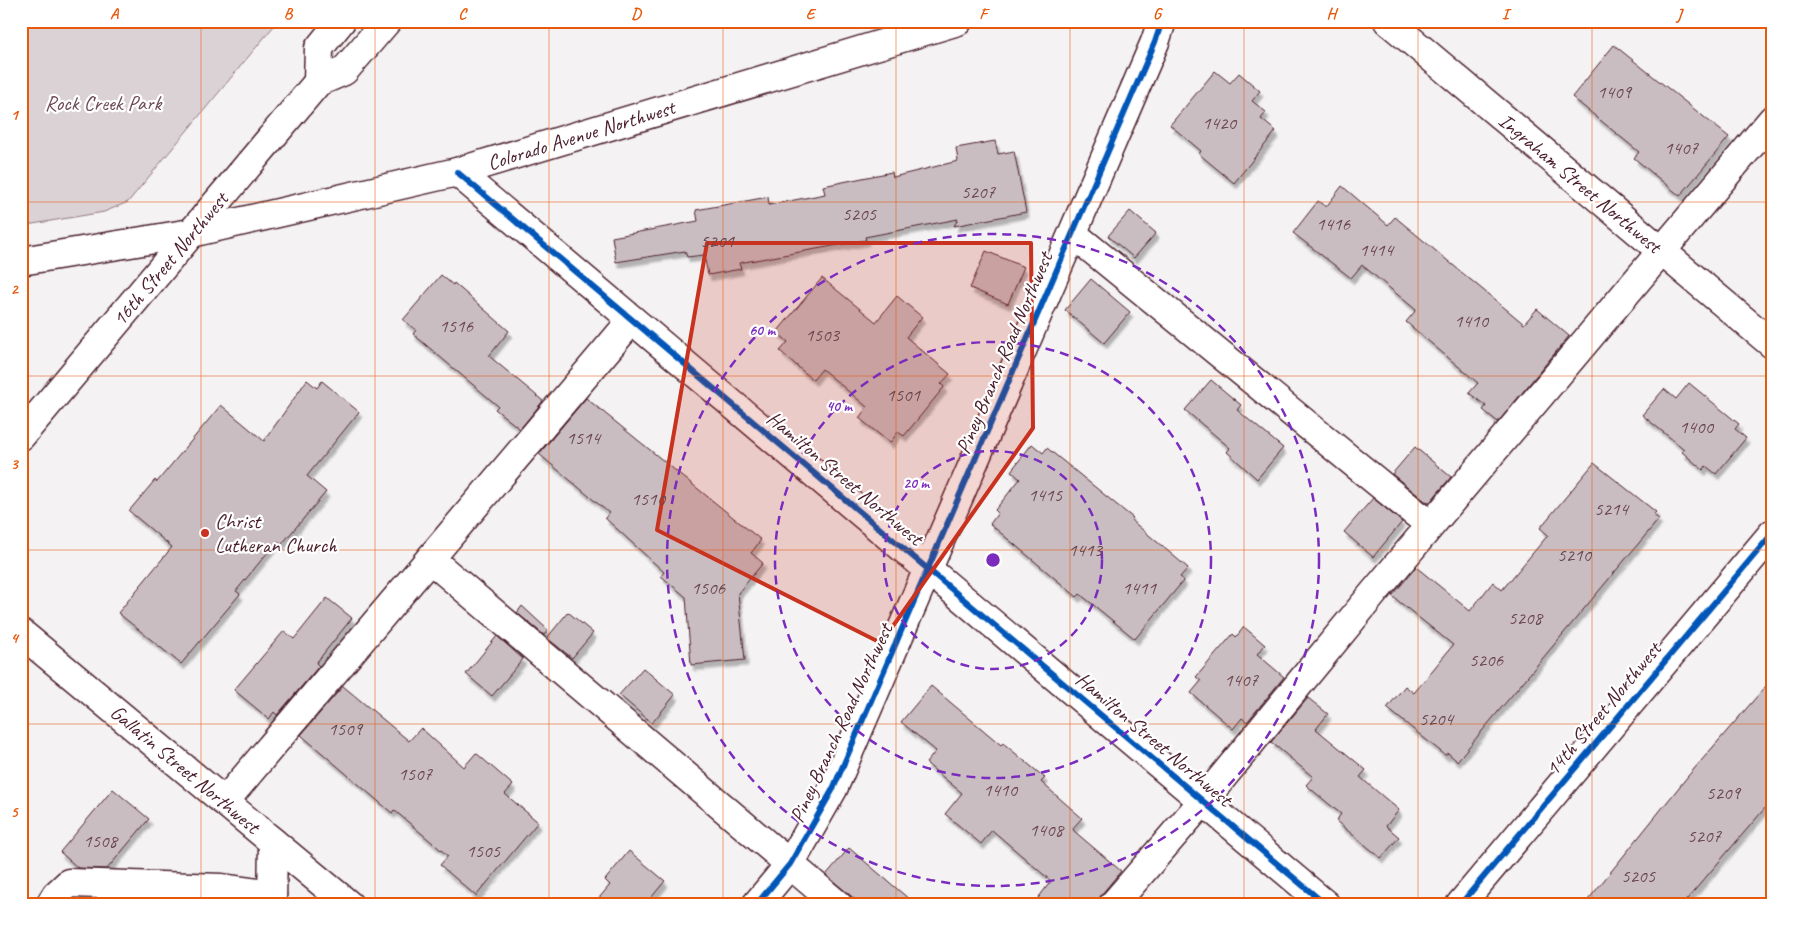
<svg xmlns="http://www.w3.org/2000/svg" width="1793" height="926" viewBox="0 0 1793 926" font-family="Caveat,sans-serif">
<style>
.green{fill:#dbd2d5;stroke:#927880}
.building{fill:#cabdc1;stroke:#4a1f2b;filter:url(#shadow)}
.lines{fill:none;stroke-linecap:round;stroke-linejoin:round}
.minor-casing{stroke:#4a1f2b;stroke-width:31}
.major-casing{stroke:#4a1f2b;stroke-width:31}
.minor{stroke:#fff;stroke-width:28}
.major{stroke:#fff;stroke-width:28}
.cycleway-casing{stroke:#fff;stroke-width:9}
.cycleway{stroke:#0057b8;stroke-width:6}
.marked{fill:#c8321e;fill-opacity:0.2;stroke:#c8321e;stroke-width:4;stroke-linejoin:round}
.grid{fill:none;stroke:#e8590c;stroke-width:1;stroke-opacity:0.55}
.ring{fill:none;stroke:#7b2cbf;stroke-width:2.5;stroke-dasharray:9 6}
.poi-dot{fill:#c8321e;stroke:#fff;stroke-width:2}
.labels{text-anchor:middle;stroke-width:4.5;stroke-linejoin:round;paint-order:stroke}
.number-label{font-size:19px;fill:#6a4650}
.park-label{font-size:21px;fill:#6e4c56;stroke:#fff}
.street-label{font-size:21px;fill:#4a1f2b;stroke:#fff}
.poi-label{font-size:21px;fill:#4a1f2b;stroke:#fff;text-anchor:start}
.centre{fill:#7b2cbf;stroke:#fff;stroke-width:2.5}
.ring-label{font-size:15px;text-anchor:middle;font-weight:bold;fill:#7b2cbf;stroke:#fff;stroke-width:4.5;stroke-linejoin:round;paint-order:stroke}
.neatline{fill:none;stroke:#e8590c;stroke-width:2}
.grid-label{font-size:16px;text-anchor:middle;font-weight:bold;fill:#e8590c}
</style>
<defs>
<filter id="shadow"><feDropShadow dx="3" dy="5.5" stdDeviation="1" flood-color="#0004"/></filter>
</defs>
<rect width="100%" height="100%" fill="#f4f2f2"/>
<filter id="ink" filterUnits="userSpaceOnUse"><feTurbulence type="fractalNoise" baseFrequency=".02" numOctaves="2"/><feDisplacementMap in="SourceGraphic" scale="10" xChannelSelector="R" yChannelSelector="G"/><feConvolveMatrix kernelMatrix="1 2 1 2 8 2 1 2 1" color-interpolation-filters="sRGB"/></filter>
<g filter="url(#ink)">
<path class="green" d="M 21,21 L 278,21 L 128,202 L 104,212 L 21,226 Z"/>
<g class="building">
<path d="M 1614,45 L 1729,137 L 1680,196 L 1634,158 L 1639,152 L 1572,97 Z"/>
<path d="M 1215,71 L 1230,83 L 1239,73 L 1260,91 L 1252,101 L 1266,112 L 1261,119 L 1276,131 L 1234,183 L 1199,154 L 1201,151 L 1170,125 Z"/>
<path d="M 995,141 L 998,154 L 1014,151 L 1026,212 L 954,226 L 958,219 L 865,237 L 866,240 L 739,263 L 741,269 L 708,275 L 704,255 L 687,257 L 685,251 L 616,262 L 612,237 L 698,221 L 696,210 L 768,197 L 769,205 L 825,194 L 823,186 L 892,172 L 893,177 L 958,161 L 956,148 Z"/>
<path d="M 1342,186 L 1388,225 L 1395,217 L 1524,324 L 1537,309 L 1569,336 L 1498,422 L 1483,410 L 1486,406 L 1469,393 L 1478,383 L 1406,322 L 1416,310 L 1362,265 L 1351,278 L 1293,233 L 1318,201 L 1326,207 Z"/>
<path d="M 1130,211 L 1156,233 L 1134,258 L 1108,236 Z"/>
<path d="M 986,251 L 1024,267 L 1008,304 L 970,288 Z"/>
<path d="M 441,275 L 453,285 L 454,283 L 509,331 L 489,356 L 543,401 L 520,429 L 495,409 L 498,406 L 413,334 L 416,330 L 403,320 Z"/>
<path d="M 822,278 L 876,322 L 897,296 L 922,317 L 906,337 L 950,374 L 941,384 L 944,387 L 904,436 L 898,432 L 890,443 L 859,418 L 867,407 L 822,369 L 813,380 L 780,351 L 788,342 L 777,332 Z"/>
<path d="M 1091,279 L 1130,312 L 1104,343 L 1065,310 Z"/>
<path d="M 307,380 L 317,388 L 322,381 L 359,412 L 307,476 L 326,492 L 281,545 L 277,541 L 236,591 L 240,594 L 181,664 L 118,613 L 172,547 L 129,511 L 155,480 L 157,482 L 221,405 L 264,441 Z"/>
<path d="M 1211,380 L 1241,405 L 1237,410 L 1283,448 L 1257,479 L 1227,452 L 1230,448 L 1185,410 Z"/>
<path d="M 1689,383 L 1739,424 L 1735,429 L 1746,438 L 1716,474 L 1706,466 L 1703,470 L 1682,452 L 1684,449 L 1642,415 L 1664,389 L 1676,399 Z"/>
<path d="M 586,398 L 761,540 L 751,553 L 763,563 L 738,593 L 745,660 L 691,665 L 686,597 L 661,576 L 664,572 L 605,518 L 609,513 L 539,454 Z"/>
<path d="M 1032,444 L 1043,453 L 1047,448 L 1133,518 L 1131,520 L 1188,568 L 1180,577 L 1184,580 L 1135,639 L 1080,594 L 1077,597 L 990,524 L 998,513 L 995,510 L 1020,479 L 1011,471 Z"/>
<path d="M 1415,447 L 1451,477 L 1430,502 L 1425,501 L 1392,474 Z"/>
<path d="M 1594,463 L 1656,512 L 1653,515 L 1659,519 L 1457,761 L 1448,753 L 1445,755 L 1387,708 L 1405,686 L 1414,693 L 1453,645 L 1392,596 L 1416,567 L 1470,611 L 1493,582 L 1502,590 L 1548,535 L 1540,528 Z"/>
<path d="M 1373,498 L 1402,522 L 1373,557 L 1344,532 Z"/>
<path d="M 327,598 L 352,618 L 316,663 L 319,666 L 277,715 L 274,712 L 269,719 L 234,690 L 284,631 L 294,639 Z"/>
<path d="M 522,606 L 548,630 L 544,635 L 517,613 Z"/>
<path d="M 568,612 L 593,633 L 572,658 L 547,638 Z"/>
<path d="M 1244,627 L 1265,645 L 1257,654 L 1284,677 L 1247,722 L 1242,718 L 1233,729 L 1191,693 L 1201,681 L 1196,677 L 1233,634 L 1236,637 Z"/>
<path d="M 497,636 L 523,659 L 492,696 L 466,674 Z"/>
<path d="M 643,668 L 675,695 L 652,723 L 619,695 Z"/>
<path d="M 1772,679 L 1772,800 L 1682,905 L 1584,905 L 1688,776 Z"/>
<path d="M 343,686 L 409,741 L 421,728 L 464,767 L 476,753 L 513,785 L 505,794 L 538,822 L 476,896 L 440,865 L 448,856 L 394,810 L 392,813 L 301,735 Z"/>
<path d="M 931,686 L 1001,745 L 1003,743 L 1045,778 L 1041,782 L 1082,818 L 1073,828 L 1074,831 L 1121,871 L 1101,895 L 1097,905 L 1033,905 L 1051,881 L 992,830 L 981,844 L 945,814 L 962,793 L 926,763 L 936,751 L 901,722 Z"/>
<path d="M 1308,698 L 1328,714 L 1316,729 L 1366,770 L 1360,777 L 1399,810 L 1386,826 L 1399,837 L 1381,858 L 1336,821 L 1341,814 L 1306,785 L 1313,777 L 1271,742 Z"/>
<path d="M 113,789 L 149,819 L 107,869 L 78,868 L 60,852 Z"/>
<path d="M 849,848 L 916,905 L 862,905 L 826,875 Z"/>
<path d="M 629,851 L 665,881 L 645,905 L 593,905 L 610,885 L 605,880 Z"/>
</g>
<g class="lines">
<defs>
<g id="minor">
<path d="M 1388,21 L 1772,344"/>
<path d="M 457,172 L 1326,905"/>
<path d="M 1073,234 L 1430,525"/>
<path d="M 21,261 L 191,233 L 457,172 L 958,21"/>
<path d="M 430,559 L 838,905"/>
<path d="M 21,633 L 349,905"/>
<path d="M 225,801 L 632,320"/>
<path d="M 50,905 L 56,895 L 69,883 L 222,888 L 272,895"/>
<path d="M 272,905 L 273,842"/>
<path d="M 756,905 L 790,864 L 833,789 L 1155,42 L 1162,21"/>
<path d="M 1113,905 L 1203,801 L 1372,595 L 1772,120"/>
<path d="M 1460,905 L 1772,534"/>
</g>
<g id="major">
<path d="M 318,82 L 319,48 L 341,21"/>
<path d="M 21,436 L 318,82 L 344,71 L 387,21"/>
</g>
</defs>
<use href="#minor" class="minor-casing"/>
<use href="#major" class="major-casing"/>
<use href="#minor" class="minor"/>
<use href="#major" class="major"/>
<defs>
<g id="cycleway">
<path d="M 457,172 L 1326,905"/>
<path d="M 756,905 L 790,864 L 833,789 L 1155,42 L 1162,21"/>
<path d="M 1460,905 L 1772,534"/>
</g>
</defs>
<use href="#cycleway" class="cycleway-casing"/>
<use href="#cycleway" class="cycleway"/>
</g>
</g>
<path class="marked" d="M 707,243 L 1031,243 L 1033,428 L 881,643 L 657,530 Z"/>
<path class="grid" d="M 201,21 L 201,905M 375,21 L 375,905M 549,21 L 549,905M 723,21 L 723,905M 896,21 L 896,905M 1070,21 L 1070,905M 1244,21 L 1244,905M 1418,21 L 1418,905M 1592,21 L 1592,905M 21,202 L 1772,202M 21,376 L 1772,376M 21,550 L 1772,550M 21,724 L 1772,724"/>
<g class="ring">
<circle cx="993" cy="560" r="109"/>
<circle cx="993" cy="560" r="218"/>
<circle cx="993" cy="560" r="326"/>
</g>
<circle class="poi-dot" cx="205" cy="533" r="5"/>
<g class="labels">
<g class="number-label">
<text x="1614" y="98">1409</text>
<text x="1219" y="129">1420</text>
<text x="1681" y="154">1407</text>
<text x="978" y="198">5207</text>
<text x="859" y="220">5205</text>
<text x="1333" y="230">1416</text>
<text x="717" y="247">5201</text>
<text x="1376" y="256">1414</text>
<text x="1471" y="327">1410</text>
<text x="456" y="332">1516</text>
<text x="822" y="341">1503</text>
<text x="903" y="401">1501</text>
<text x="1696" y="433">1400</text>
<text x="583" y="444">1514</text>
<text x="1045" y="501">1415</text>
<text x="648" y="505">1510</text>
<text x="1611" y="515">5214</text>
<text x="1085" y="556">1413</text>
<text x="1574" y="561">5210</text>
<text x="708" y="594">1506</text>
<text x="1139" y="594">1411</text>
<text x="1525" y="624">5208</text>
<text x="1486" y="666">5206</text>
<text x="1241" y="686">1407</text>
<text x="1436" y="725">5204</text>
<text x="345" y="735">1509</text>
<text x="415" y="780">1507</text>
<text x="1000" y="796">1410</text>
<text x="1723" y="799">5209</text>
<text x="1046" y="836">1408</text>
<text x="1704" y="842">5207</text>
<text x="100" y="847">1508</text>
<text x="483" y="857">1505</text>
<text x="1638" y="882">5205</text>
</g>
<g class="park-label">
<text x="103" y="110">Rock Creek Park</text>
</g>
<g class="street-label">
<text transform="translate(581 135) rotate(-17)" y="7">Colorado Avenue Northwest</text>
<text transform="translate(1580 183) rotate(40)" y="7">Ingraham Street Northwest</text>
<text transform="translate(170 259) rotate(-50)" y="7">16th Street Northwest</text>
<text transform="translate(1004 353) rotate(-67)" y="7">Piney Branch Road Northwest</text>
<text transform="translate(845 478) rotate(40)" y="7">Hamilton Street Northwest</text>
<text transform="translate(1603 709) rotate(-50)" y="7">14th Street Northwest</text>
<text transform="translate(841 723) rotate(-65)" y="7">Piney Branch Road Northwest</text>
<text transform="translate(1154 739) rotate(40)" y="7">Hamilton Street Northwest</text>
<text transform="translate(185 769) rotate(40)" y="7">Gallatin Street Northwest</text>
</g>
<g class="poi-label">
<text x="215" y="528">Christ<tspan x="215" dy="24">Lutheran Church</tspan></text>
</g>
</g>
<circle cx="993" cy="560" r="8" class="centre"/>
<g class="ring-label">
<text x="762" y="335">60 m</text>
<text x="839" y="411">40 m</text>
<text x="916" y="488">20 m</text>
</g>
<rect width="1793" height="926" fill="none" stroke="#fff" stroke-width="55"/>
<rect x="28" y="28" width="1738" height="870" class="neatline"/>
<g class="grid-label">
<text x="114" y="19">A</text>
<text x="288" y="19">B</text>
<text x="462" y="19">C</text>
<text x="636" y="19">D</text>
<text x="810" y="19">E</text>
<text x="983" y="19">F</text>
<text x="1157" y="19">G</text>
<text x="1331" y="19">H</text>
<text x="1505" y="19">I</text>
<text x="1679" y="19">J</text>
<text x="14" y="120">1</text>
<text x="14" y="294">2</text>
<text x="14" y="469">3</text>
<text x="14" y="643">4</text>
<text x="14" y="817">5</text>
</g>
</svg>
